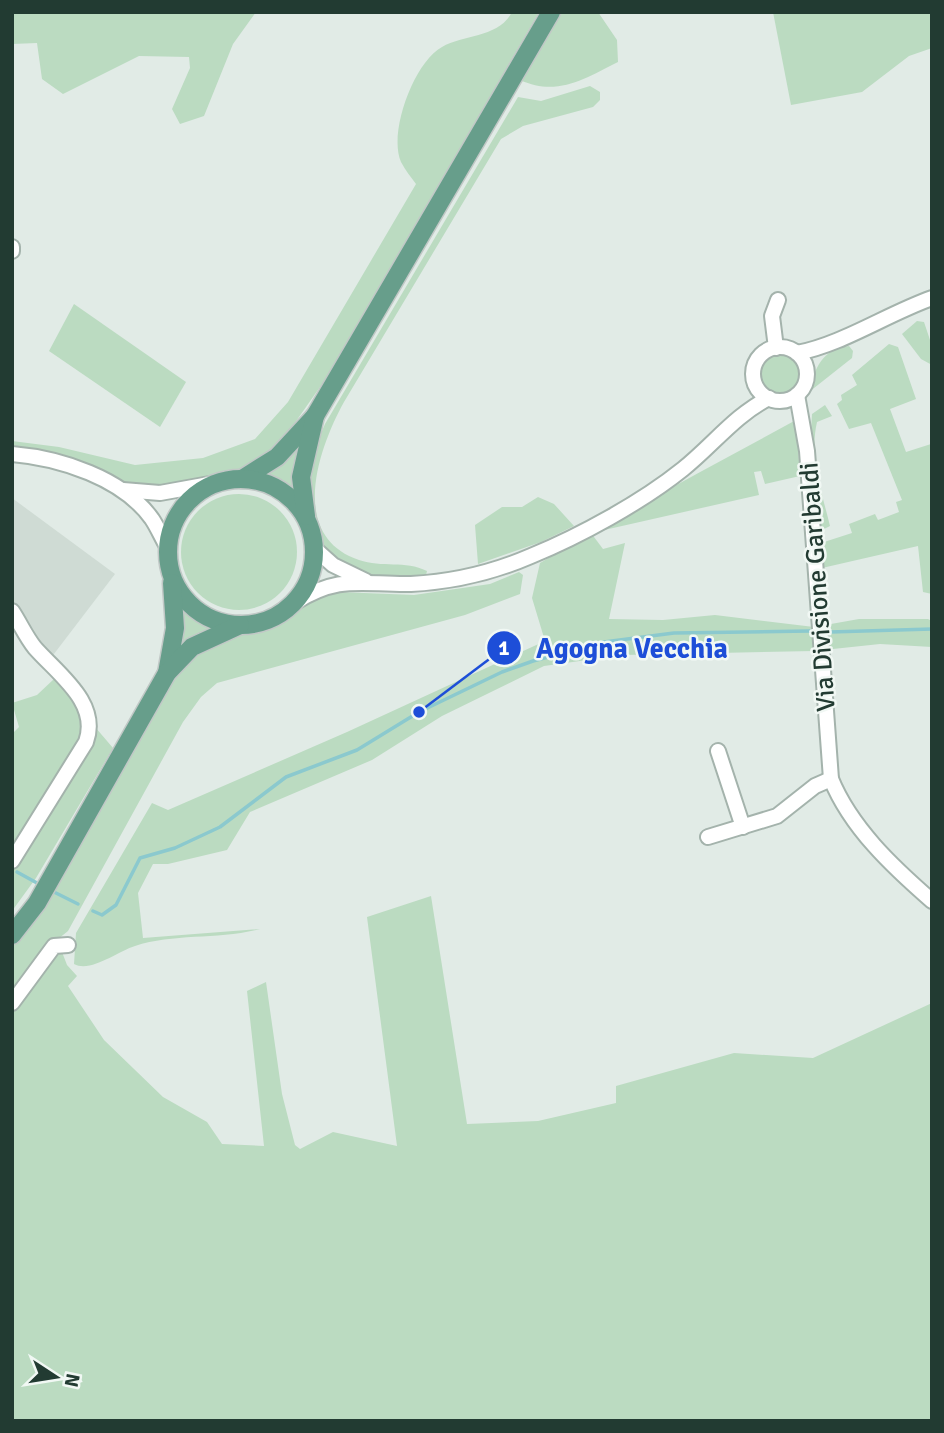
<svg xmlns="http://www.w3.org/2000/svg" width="944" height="1433" viewBox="0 0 944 1433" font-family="Signika,sans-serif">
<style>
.built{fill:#cfdbd4}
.green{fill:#bbdbc1}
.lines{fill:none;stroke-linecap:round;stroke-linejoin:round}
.stream{stroke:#8bc9ce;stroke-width:3.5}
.minor-casing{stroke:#a4b3ac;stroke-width:18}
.major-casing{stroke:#c1c8c6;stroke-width:21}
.minor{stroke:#fff;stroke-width:14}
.major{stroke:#679e8b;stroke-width:18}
.labels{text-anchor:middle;stroke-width:5;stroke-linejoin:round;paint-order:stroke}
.street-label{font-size:26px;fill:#223b32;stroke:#f1f8f4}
.leader{fill:none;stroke:#1d4ed8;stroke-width:2.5}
.callout-dot{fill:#1d4ed8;stroke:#f1f8f4;stroke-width:2.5}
.mark-label{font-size:21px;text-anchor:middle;font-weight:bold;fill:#fff}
.callout-label{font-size:28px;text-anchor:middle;font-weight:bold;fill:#1d4ed8;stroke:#f1f8f4;stroke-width:5;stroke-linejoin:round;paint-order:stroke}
</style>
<rect width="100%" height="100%" fill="#e1ebe6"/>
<path class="built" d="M 12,498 L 115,574 L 44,667 L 12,623 Z"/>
<g class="green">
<path d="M 12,12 L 256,12 L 233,44 L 204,116 L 180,124 L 172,109 L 190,68 L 189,57 L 139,56 L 63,94 L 42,79 L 37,43 L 12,44 Z"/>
<path d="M 512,12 L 539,12 L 332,370 L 280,444 L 253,465 L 196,483 L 139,488 L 69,457 L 12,445 L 12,441 L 59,447 L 135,465 L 203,458 L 255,439 L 288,402 L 416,184 C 411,177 405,170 401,162 C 388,133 414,62 442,47 C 464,34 499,38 512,12 Z"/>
<path d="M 562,12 L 598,12 L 617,40 L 618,62 C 584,79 557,97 520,80 Z"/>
<path d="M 773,12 L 932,12 L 932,48 L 909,56 L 862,92 L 791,105 Z"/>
<path d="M 590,86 L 600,92 L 600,100 L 593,107 L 523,126 L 501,139 L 344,402 C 318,449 288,536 359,560 C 382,568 405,560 427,571 L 426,575 C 407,582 377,579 358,570 C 348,566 333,561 325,552 C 295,519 309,459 325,424 L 518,97 L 541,101 Z"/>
<path d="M 74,304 L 186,382 L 160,427 L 49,351 Z"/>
<path d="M 917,321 L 924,322 L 932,346 L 932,365 L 921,359 L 902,334 Z"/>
<path d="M 889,344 L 898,347 L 916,399 L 890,409 L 906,452 L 931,444 L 932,446 L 932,594 L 923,592 L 918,546 L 822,568 L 821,543 L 852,533 L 849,524 L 875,514 L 878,520 L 899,512 L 896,502 L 902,500 L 871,423 L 849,429 L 837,404 L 842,400 L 841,395 L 857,385 L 852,375 Z"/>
<path d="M 849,346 L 853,351 L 852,358 L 809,392 C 814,369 822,349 849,346 Z"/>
<circle cx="781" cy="375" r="20"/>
<path d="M 825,405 L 832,416 L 817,422 C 809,456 822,493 830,526 L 820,531 L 811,431 L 812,414 Z"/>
<path d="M 796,420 L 800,476 L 765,484 L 761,471 L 754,472 L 759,495 L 591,533 L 603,549 L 625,543 L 609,619 L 663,620 L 715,615 L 814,627 L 859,619 L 928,619 L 932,621 L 932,647 L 880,644 L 814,651 L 623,655 L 544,666 L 442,716 L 372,760 L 250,812 L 227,850 L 168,864 L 153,864 L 138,893 L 143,938 L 260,929 C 219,940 174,933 135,946 C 118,951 91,973 74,964 L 76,933 L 152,803 L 168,810 L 347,732 L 545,641 L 532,598 L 540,563 C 624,512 710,467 796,420 Z"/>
<path d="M 296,448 L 298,450 L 291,494 L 260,477 Z"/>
<circle cx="239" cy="552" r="58"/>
<path d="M 538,497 L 554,504 L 574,526 L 541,542 L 478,564 L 475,525 L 502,507 L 522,507 Z"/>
<path d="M 519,572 L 523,575 L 520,594 L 465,615 L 217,683 L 201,697 L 183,722 L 68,931 L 53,943 L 12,995 L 12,946 L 36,914 L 179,672 L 194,655 L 235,633 L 269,626 L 320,595 L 339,592 L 414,595 L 490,584 Z"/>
<path d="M 185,608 L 214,625 L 177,655 Z"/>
<path d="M 54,679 L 113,748 L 36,878 L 12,911 L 12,734 L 19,727 L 12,703 L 37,695 Z"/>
<path d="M 431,896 L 467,1124 L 538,1121 L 616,1103 L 616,1086 L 734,1053 L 813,1058 L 932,1003 L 932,1421 L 12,1421 L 12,1011 C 21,1002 56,954 62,952 L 67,965 L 77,976 L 68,986 L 104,1040 L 163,1097 L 207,1122 L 222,1144 L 264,1146 L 247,991 L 266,982 L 282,1094 L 295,1145 L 300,1149 L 333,1132 L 397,1146 L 367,917 Z"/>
</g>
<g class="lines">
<g class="stream">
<path d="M 830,632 L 932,629"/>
<path d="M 17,872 L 37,883"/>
<path d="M 52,891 L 78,904"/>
<path d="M 93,911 L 102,915 L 116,905 L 140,858 L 175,848 L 220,827 L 286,777 L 357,750 L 419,712 L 502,672 L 533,661 L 604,642 L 674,633 L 810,631"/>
</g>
<defs>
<g id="minor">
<path d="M 12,247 L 12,251"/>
<circle cx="780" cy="374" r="27"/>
<path d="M 776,348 L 772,316 L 778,300"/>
<path d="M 797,353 C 841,345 887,314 932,298"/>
<path d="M 797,395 L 807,451 L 831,779 C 851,828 893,867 932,901"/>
<path d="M 12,454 C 60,458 123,478 152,519 C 158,528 162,538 168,548"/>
<path d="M 123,490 L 160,493 L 215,483"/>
<path d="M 314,548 L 333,565 L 366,581"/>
<path d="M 294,603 C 340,574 362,585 411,584 C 451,582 494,572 531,556 C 580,536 642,502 683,469 C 713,445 735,415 769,398"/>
<path d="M 12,611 C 20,623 26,637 35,648 C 59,675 100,703 86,742 L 12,861"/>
<path d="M 718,751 L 743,827"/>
<path d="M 708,837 L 777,816 L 815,786 L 831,779"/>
<path d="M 12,1003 L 54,946 L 68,945"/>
</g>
<g id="major">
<path d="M 242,479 L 277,457 L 315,416 L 551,12"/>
<circle cx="241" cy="552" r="73"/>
<path d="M 306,516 L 301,477 L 315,416"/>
<path d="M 167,673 L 175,628 L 172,583"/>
<path d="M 12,935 L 37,903 L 167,673 L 192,647 L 240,625"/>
</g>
</defs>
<use href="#minor" class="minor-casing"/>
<use href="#major" class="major-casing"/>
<use href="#minor" class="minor"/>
<use href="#major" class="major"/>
</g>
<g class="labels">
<g class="street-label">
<text transform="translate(817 587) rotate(-94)" y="9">Via Divisione Garibaldi</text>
</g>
</g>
<path class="leader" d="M419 712L504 648"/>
<g class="callout-dot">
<circle cx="419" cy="712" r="7"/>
<circle cx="504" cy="648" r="18"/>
</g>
<g class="mark-label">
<text x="504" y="655">1</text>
</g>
<g class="callout-label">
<text x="632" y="658">Agogna Vecchia</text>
</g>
<rect width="944" height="1433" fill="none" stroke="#223b32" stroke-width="28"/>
<g transform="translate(56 1377) rotate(102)" stroke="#f1f8f4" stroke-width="5" paint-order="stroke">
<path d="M0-5L12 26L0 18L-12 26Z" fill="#223b32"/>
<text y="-10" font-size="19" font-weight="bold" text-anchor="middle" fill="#223b32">N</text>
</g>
</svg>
